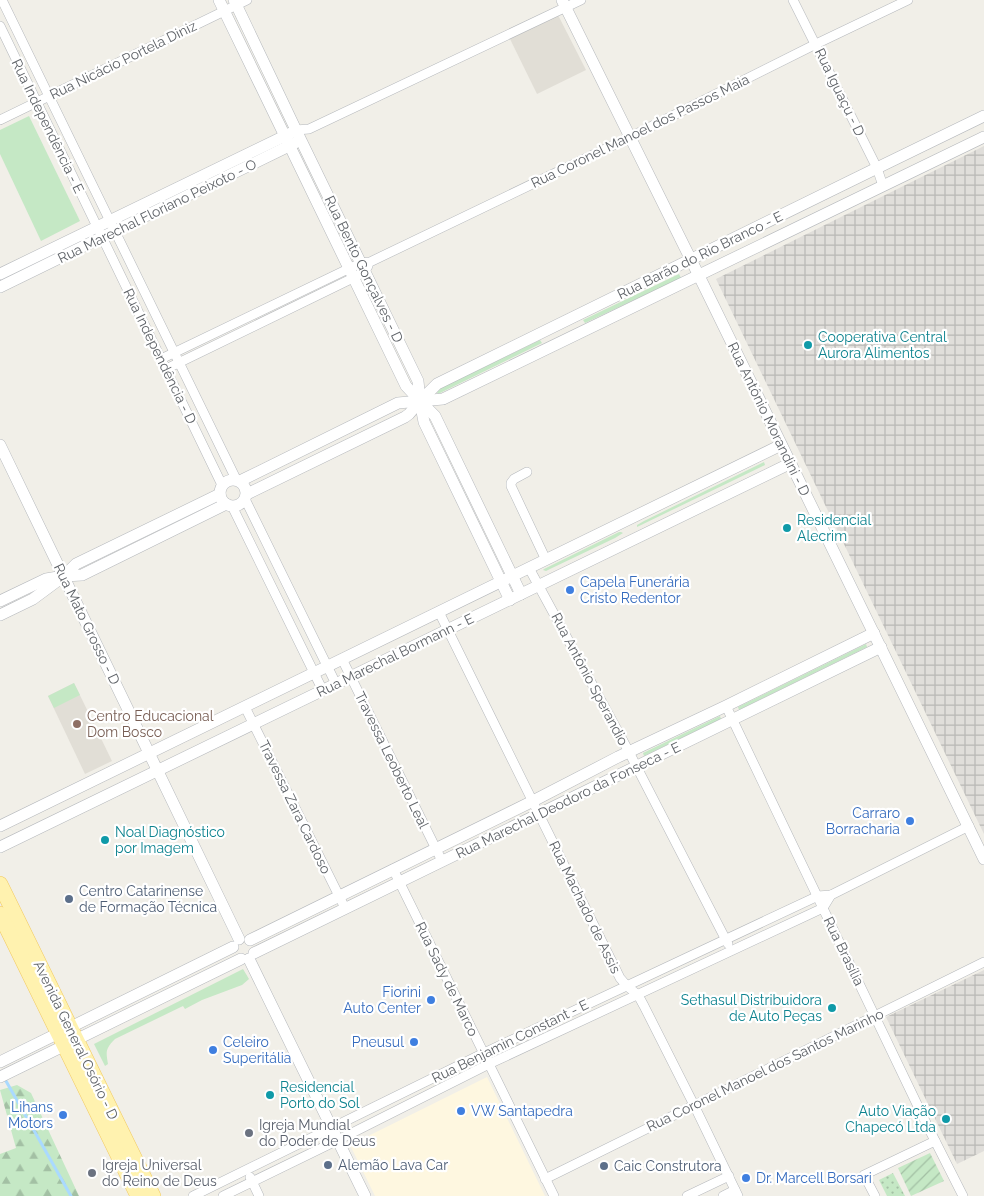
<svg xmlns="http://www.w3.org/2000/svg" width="984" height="1196" viewBox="0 0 984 1196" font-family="Raleway,sans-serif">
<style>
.commercial{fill:#fef7e0}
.industrial{fill:url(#industrial-grid)}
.education{fill:#e1ded6}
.grass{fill:#c5e8c5}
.forest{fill:url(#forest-firs)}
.park{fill:url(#park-dots)}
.garden{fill:url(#garden-furrows)}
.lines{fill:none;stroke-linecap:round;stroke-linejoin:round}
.stream{stroke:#aadaff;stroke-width:3}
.minor-casing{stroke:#b5b8bc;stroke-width:10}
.tertiary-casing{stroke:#b5b8bc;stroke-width:12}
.primary-casing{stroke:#f2c960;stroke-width:16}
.minor{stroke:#fff;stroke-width:9}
.tertiary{stroke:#fff;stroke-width:11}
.primary{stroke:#fff2af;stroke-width:15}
.culture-dot{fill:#0f9aa8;stroke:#fff;stroke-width:2}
.shop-dot{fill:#3f7fe0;stroke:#fff;stroke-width:2}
.education-dot{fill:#8d6e63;stroke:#fff;stroke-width:2}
.service-dot{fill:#5c6f8a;stroke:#fff;stroke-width:2}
.worship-dot{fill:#6b7280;stroke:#fff;stroke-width:2}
.labels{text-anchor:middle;stroke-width:4.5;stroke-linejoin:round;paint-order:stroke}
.street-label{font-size:14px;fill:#5f6368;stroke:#fff}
.culture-label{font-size:14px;fill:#0d838f;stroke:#fff;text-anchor:start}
.shop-label{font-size:14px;fill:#366cbe;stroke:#fff;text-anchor:start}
.education-label{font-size:14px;fill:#785e54;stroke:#fff;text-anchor:start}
.service-label{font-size:14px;fill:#4e5e75;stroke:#fff;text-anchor:start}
.worship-label{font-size:14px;fill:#5b616d;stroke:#fff;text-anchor:start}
</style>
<defs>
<pattern id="industrial-grid" width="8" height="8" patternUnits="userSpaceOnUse" patternTransform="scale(1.25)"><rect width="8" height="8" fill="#e0deda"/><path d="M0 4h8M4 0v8" fill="none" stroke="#b9b8b5"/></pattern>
<pattern id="forest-firs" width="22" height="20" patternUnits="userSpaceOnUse" patternTransform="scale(1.25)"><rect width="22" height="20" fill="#c5e8c5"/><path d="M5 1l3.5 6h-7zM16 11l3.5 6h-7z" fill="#a3c0a4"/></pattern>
<pattern id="park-dots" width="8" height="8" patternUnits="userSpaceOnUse" patternTransform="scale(1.25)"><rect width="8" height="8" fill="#c5e8c5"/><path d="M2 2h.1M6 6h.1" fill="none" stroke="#a3c0a4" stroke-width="1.8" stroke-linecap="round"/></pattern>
<pattern id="garden-furrows" width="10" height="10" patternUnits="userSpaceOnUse" patternTransform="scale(1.25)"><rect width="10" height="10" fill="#c5e8c5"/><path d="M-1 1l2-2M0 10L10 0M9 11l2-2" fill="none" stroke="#a3c0a4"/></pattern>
</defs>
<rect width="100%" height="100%" fill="#f1efe8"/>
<path class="commercial" d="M 487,1077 L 545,1196 L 375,1196 L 350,1145 Z"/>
<g class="industrial">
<path d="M 984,146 L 984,834 L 716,279 Z"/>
<path d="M 984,970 L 984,1151 L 957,1164 L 886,1017 Z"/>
</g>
<g class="education">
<path d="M 558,15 L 586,70 L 537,94 L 510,39 Z"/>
<path d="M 74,683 L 112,761 L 85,774 L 48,696 Z"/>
</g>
<g class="grass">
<path d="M 29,116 L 80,221 L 41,241 L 0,154 L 0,130 Z"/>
<path d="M 679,274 L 681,278 L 585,323 L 583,320 Z"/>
<path d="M 540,340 L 542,343 L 438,394 L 436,390 Z"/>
<path d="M 764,462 L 765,465 L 637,527 L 637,525 L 644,521 Z"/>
<path d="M 619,532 L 621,532 L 623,533 L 615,538 L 550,569 L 546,571 L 543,570 L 544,569 Z"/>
<path d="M 866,644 L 867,647 L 739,710 L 738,707 Z"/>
<path d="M 74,683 L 80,695 L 54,708 L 48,696 Z"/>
<path d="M 720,716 L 721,719 L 644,756 L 643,753 Z"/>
<path d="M 243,969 L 249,979 L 242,985 L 202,1000 L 185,1009 L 183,1006 L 115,1039 C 105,1049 106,1052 108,1064 L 105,1066 L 94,1044 Z"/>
</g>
<path class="forest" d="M 17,1085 L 31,1093 L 79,1196 L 0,1196 L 0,1154 L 16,1148 L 0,1090 Z"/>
<path class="park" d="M 893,1173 L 905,1196 L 887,1196 L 879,1180 Z"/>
<path class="garden" d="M 930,1153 L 944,1181 L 911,1196 L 898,1168 Z"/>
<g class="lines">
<path class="stream" d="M 6,1081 L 71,1196"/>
<defs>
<g id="minor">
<path d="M 2,0 L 236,479"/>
<path d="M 793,0 L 877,168 L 883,186"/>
<path d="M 0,26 L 222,485"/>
<path d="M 0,120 L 247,0"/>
<path d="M 296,130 L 309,129 L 581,0"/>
<path d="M 161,359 L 348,269 L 361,263 L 370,262 L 630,137 L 816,44 L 908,0"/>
<path d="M 166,369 L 353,278 L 365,271 L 368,266"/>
<path d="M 527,472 L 514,479 L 511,483 L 511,486 L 546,560"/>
<path d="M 245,499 L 336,684"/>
<path d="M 232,506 L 323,691"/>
<path d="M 529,568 L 629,752 L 728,944"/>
<path d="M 439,612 L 620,978 L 627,986 L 638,995 L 644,1006 L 694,1105 L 738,1196"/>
<path d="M 342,659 L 442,861"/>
<path d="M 726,706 L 926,1123 L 963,1196"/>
<path d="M 245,707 L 345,908"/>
<path d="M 393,869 L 554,1196"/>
<path d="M 250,1177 L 259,1196"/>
<path d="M 545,1179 L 984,962"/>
<path d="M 193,1196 L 484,1053 L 818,896 L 831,895 L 969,826"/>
<path d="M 223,1196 L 338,1140 L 489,1064 L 823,908 L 831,895"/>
<path d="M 687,1196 L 729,1176"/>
<path d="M 723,1196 L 735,1190"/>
<path d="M 875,1196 L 864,1175 L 935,1141"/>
</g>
<g id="tertiary">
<path d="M 219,0 L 406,386 L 420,401 L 424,422 L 510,600"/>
<path d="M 234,0 L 296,130 L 418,381 L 420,401 L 435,416 L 521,594"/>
<path d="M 562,0 L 703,284 L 984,859"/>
<path d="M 0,274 L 291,133"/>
<path d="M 0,287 L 295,143"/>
<path d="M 0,445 L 239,939"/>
<circle cx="233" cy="493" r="13"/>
<path d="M 240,481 L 398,403 L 420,401 L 437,384 L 877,168 L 984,116"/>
<path d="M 247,494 L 405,417 L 409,414 L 420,401 L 443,399 L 984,137"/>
<path d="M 0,601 L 46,579 L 64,576 L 76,564 L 220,494"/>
<path d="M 0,615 L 33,599 L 64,576 L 82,575 L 226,504"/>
<path d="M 0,826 L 781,445"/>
<path d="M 0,847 L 791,463"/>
<path d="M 250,940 L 533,801 L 618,757 L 726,706 L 874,633"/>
<path d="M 254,953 L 881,647"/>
<path d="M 249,959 L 365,1196"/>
<path d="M 0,1062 L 233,947"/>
<path d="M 0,1077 L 241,959"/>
</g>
<g id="primary">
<path d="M 0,884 L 153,1196"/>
<path d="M 0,914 L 138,1196"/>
</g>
</defs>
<use href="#minor" class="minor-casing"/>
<use href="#tertiary" class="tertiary-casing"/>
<use href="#primary" class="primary-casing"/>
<use href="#minor" class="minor"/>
<use href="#tertiary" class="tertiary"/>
<use href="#primary" class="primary"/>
</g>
<g class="culture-dot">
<circle cx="808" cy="345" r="5"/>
<circle cx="787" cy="528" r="5"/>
<circle cx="105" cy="840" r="5"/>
<circle cx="832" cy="1008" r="5"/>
<circle cx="270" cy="1095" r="5"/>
<circle cx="946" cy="1119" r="5"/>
</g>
<g class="shop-dot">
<circle cx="570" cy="590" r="5"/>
<circle cx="910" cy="821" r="5"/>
<circle cx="431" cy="1000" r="5"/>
<circle cx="414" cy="1042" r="5"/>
<circle cx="213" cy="1050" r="5"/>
<circle cx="461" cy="1111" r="5"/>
<circle cx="63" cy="1115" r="5"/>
<circle cx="746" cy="1178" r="5"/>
</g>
<circle class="education-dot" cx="77" cy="724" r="5"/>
<g class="service-dot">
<circle cx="69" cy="899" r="5"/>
<circle cx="328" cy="1165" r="5"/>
<circle cx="604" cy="1166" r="5"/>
</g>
<g class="worship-dot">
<circle cx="249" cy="1133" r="5"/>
<circle cx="92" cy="1173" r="5"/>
</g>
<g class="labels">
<g class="street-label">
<text transform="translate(123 60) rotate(-26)" y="5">Rua Nicácio Portela Diniz</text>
<text transform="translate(840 92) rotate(64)" y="5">Rua Iguaçu - D</text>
<text transform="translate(48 126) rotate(64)" y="5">Rua Independência - E</text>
<text transform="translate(640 131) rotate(-26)" y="5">Rua Coronel Manoel dos Passos Maia</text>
<text transform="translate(157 211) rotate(-26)" y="5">Rua Marechal Floriano Peixoto - O</text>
<text transform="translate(700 255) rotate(-26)" y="5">Rua Barão do Rio Branco - E</text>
<text transform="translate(364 269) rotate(64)" y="5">Rua Bento Gonçalves - D</text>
<text transform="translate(160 356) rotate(64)" y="5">Rua Independência - D</text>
<text transform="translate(769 419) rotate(64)" y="5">Rua Antônio Morandini - D</text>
<text transform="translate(87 624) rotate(64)" y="5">Rua Mato Grosso - D</text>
<text transform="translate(395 655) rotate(-26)" y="5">Rua Marechal Bormann - E</text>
<text transform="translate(590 679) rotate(62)" y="5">Rua Antônio Sperandio</text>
<text transform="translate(392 760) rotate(64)" y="5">Travessa Leoberto Leal</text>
<text transform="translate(568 800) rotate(-26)" y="5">Rua Marechal Deodoro da Fonseca - E</text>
<text transform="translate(295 807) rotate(64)" y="5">Travessa Zara Cardoso</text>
<text transform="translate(585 907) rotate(64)" y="5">Rua Machado de Assis</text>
<text transform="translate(844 951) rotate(64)" y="5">Rua Brasília</text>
<text transform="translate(447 979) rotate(64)" y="5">Rua Sady de Marco</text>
<text transform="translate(76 1040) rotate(64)" y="5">Avenida General Osório - D</text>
<text transform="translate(510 1041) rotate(-26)" y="5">Rua Benjamin Constant - E</text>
<text transform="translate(765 1070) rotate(-26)" y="5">Rua Coronel Manoel dos Santos Marinho</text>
</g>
<g class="culture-label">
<text x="818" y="342">Cooperativa Central<tspan x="818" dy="16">Aurora Alimentos</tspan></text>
<text x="797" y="525">Residencial<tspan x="797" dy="16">Alecrim</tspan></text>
<text x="115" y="837">Noal Diagnóstico<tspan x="115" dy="16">por Imagem</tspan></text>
<text x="822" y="1005" text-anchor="end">Sethasul Distribuidora<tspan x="822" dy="16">de Auto Peças</tspan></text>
<text x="280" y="1092">Residencial<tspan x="280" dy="16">Porto do Sol</tspan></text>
<text x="936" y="1116" text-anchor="end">Auto Viação<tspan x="936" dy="16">Chapecó Ltda</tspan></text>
</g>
<g class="shop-label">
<text x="580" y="587">Capela Funerária<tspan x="580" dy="16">Cristo Redentor</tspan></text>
<text x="900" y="818" text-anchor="end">Carraro<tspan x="900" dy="16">Borracharia</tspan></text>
<text x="421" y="997" text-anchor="end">Fiorini<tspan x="421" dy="16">Auto Center</tspan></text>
<text x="223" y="1047">Celeiro<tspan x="223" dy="16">Superitália</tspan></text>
<text x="404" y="1047" text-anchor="end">Pneusul</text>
<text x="53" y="1112" text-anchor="end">Lihans<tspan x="53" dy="16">Motors</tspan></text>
<text x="471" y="1116">VW Santapedra</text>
<text x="756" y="1183">Dr. Marcell Borsari</text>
</g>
<g class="education-label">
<text x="87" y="721">Centro Educacional<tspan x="87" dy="16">Dom Bosco</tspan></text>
</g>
<g class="service-label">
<text x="79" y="896">Centro Catarinense<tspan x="79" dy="16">de Formação Técnica</tspan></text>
<text x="338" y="1170">Alemão Lava Car</text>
<text x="614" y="1171">Caic Construtora</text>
</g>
<g class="worship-label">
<text x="259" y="1130">Igreja Mundial<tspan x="259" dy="16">do Poder de Deus</tspan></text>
<text x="102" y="1170">Igreja Universal<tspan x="102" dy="16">do Reino de Deus</tspan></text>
</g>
</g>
</svg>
